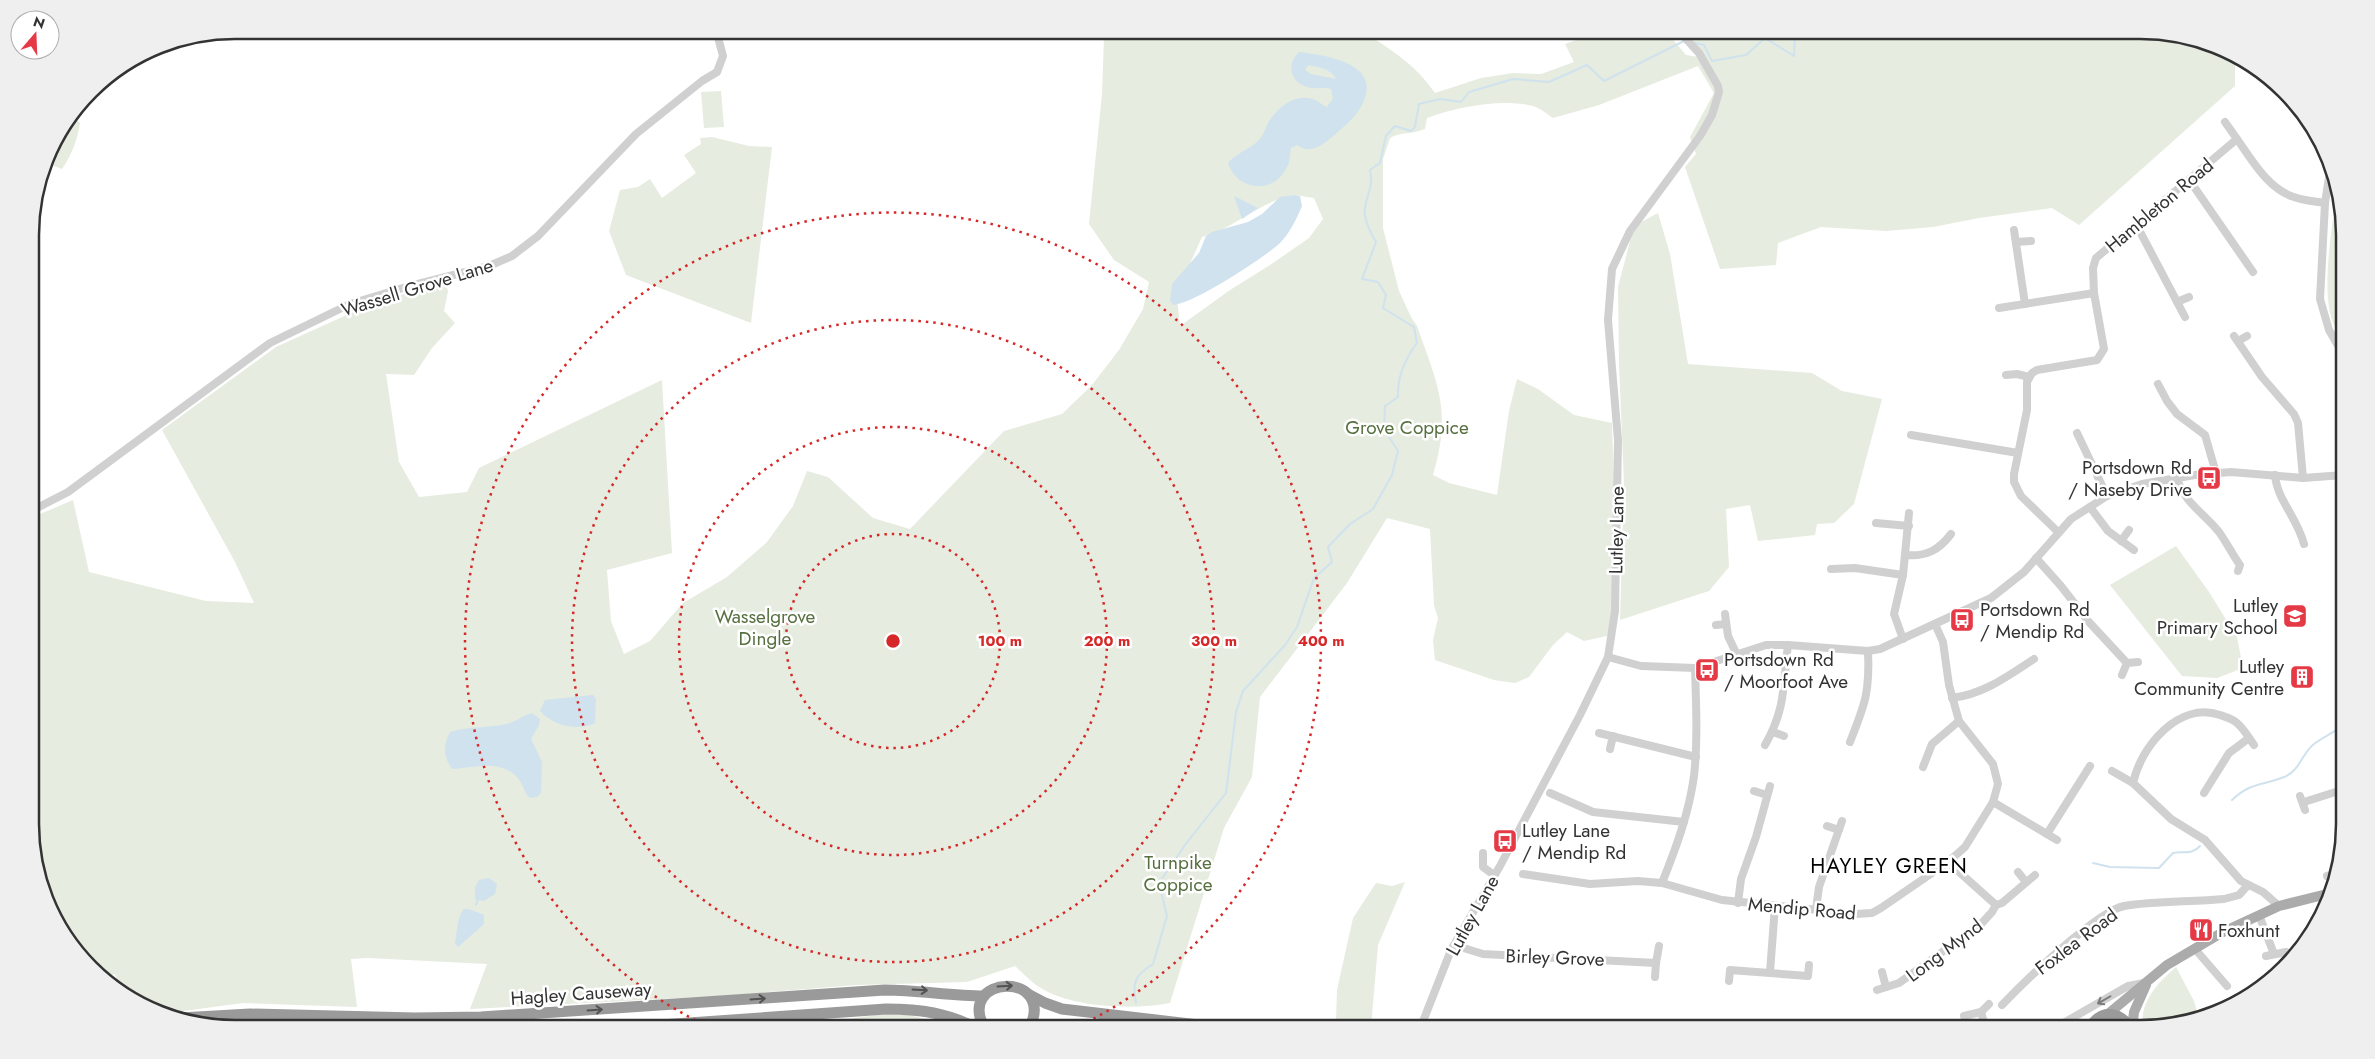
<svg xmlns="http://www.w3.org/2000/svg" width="2375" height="1059" viewBox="0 0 2375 1059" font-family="Jost,sans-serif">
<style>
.green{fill:#e6ecdf;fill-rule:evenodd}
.water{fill:#cfe2ee;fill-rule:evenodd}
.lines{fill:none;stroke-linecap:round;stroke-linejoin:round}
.stream{stroke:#cfe2ee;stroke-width:2}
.minor{stroke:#d0d0d0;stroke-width:8}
.major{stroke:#ababab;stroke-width:10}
.highway{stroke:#9a9a9a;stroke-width:11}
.oneway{stroke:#525252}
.oneway2{stroke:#7a7a7a}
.ring{fill:none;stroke:#d62828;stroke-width:2.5;stroke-dasharray:2.5 5}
.labels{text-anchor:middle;stroke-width:5;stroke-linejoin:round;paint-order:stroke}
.street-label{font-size:19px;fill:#333;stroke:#fff}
.park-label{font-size:19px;fill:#56703f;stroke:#fff}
.poi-label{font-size:19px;fill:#333;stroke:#fff;text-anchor:start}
.quarter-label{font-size:21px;letter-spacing:1px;fill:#000;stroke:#fff}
.rim{fill:none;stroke:#333;stroke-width:2.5}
.centre{fill:#d62828;stroke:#fff;stroke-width:2.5}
.ring-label{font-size:15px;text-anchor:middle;font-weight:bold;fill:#d62828;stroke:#fff;stroke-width:5;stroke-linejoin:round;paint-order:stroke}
</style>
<rect width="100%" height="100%" fill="#fff"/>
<g class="green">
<path d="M 1094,30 L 1361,30 C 1390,49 1415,64 1435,93 L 1481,78 L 1513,73 L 1541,74 L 1574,62 L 1565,44 L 1605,30 L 1665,30 L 1686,55 L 1706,58 L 1681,30 L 2140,30 L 2219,46 L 2235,55 L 2235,86 L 2079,225 L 2052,208 L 1979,218 L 1933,227 L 1886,231 L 1821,227 L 1778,243 L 1776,265 L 1720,269 L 1685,167 L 1696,154 L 1690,137 L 1714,93 L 1698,66 L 1599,105 L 1553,118 C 1547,114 1540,108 1533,106 C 1502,98 1456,107 1427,118 L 1425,129 C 1413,134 1400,132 1390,138 L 1383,159 L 1383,228 L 1399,291 L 1411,317 L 1417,326 C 1438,386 1452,410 1433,475 L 1449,483 L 1497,495 L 1509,411 L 1517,379 L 1538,389 L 1574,415 L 1612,423 L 1615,511 L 1613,609 L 1607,636 L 1584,641 L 1567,632 L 1553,645 L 1529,677 L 1515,683 L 1494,680 L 1435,660 L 1433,640 L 1438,618 L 1434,605 L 1430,529 L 1387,518 L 1347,583 L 1260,697 L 1252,777 L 1224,828 L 1170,1003 C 1134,1010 1073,1008 1041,988 C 1032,983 1023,973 1015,966 L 967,982 L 857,985 L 719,996 L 470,1009 L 487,964 L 368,958 L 351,959 L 357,1007 L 243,1003 L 161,1014 L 123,994 L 115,974 L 102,978 L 72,949 L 46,902 L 32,851 L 31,518 L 73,500 L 89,572 L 206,601 L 254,603 L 235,562 L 162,430 L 276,347 L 373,303 L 445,282 L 448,291 L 444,311 L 455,323 L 432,348 L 414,375 L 386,374 L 399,462 L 419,497 L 467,492 L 479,468 L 662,380 L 672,553 L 607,570 L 611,621 L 624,654 L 650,641 L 683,603 L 727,577 L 767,542 L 793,506 L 807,471 L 828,477 L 873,518 L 910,529 L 1004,431 L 1062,414 L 1092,385 L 1119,350 L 1143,309 L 1149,282 L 1114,260 L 1089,224 L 1102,94 L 1104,37 ZM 1295,195 L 1314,198 L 1323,219 L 1309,238 L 1273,263 L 1230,290 L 1180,326 L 1176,289 L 1188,268 L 1202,237 C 1236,228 1259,201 1295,195 Z"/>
<path d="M 721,91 L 724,127 L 704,128 L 701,92 Z"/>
<path d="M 73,115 L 80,123 C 77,141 72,154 62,169 L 46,163 L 51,144 Z"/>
<path d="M 712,137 L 749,146 L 772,147 L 751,323 L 626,275 L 609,231 L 620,190 L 638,187 L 650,179 L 662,198 L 696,173 L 684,155 L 701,144 L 700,138 Z"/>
<path d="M 2337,184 L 2343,209 L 2344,337 C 2341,333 2337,329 2334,325 C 2319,293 2334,220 2337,184 Z"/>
<path d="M 1658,213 L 1670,254 L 1688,364 L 1812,373 L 1842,391 L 1882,399 L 1854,504 L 1834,523 L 1817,524 L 1815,535 L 1758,541 L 1750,505 L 1726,509 L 1729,567 L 1709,591 L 1620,620 L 1624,483 L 1619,364 L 1618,287 L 1634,226 Z"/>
<path d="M 2176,546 L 2209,592 L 2237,637 L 2243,668 L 2217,678 L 2182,676 L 2110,585 Z"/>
<path d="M 1405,882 L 1378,945 L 1371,1027 L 1336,1021 L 1337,990 L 1353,918 L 1376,883 L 1392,886 Z"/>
<path d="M 2176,967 L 2194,1001 L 2199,1019 L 2144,1029 C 2137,1003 2159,982 2176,967 Z"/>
<path d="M 876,1015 L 910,1015 L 957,1029 L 720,1029 L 841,1020 Z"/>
</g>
<g class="water">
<path d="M 1198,30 L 1235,30 L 1231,39 L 1221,40 Z"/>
<path d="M 1299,52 C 1323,55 1377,62 1365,97 C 1361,111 1351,121 1340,130 C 1332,137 1322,147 1311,149 C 1305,150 1302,148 1297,145 L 1291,148 C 1290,153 1290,162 1287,167 C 1274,195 1237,191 1228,163 C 1236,153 1249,150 1259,140 C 1263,136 1265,129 1268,123 C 1277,108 1294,93 1313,99 C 1318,101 1322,105 1327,107 L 1333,98 L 1331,89 C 1324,87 1318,89 1311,88 C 1292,85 1284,66 1299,52 ZM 1308,65 C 1318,67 1332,69 1336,79 L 1311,74 L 1305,70 Z"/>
<path d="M 1295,195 L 1300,196 L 1302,206 C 1297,218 1290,233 1280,243 C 1264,258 1193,304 1173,305 L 1170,301 L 1172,284 L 1199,253 L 1206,236 L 1212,232 L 1248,222 L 1262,214 L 1280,197 Z"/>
<path d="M 1234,196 L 1258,208 L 1242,219 Z"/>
<path d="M 593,695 L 596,699 L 595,723 C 578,732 552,725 540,711 L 545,700 Z"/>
<path d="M 532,713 L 540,719 L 539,725 L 531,739 L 542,762 L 541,793 L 537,797 L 530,798 C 523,792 523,783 517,777 C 499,759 475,768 452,769 C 443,756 443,746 450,732 C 469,726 495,728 510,723 C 519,720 523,715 532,713 Z"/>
<path d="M 489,878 L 497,884 L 495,894 L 484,901 L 475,899 L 475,887 L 479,880 Z"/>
<path d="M 464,909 L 469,909 L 484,915 L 484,924 L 458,947 L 455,943 C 457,933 457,917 464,909 Z"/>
</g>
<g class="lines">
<g class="stream">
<path d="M 1813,30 L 1822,35 L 1847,30"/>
<path d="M 1695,43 L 1704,45 L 1712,61 L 1746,55 L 1765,38 L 1794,56 L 1795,36 L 1798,30"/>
<path d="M 58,135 L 59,148"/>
<path d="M 2232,800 C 2251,782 2261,786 2284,777 C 2300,771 2302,753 2314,744 C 2325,735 2337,733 2345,721"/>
<path d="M 2093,863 L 2110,867 L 2159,868 L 2173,853 C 2184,851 2192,855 2200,846"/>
<path d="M 476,905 L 478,899"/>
<path d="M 1136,1003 C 1132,982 1135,975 1153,964 L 1167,916 L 1159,883 L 1185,845 L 1226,793 L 1236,712 L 1243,691 L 1285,645 L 1297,627 L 1314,578 L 1332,562 L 1328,547 L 1350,524 L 1373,509 L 1392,475 L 1398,451 L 1384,429 L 1385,406 L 1398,397 C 1397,376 1405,359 1417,343 L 1414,327 L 1383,308 L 1386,295 L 1378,282 L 1362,279 L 1376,242 C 1371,233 1363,219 1365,208 C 1367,192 1374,188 1370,170 L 1380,163 L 1386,136 L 1395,126 L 1411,131 L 1415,127 L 1419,104 L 1440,99 L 1461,102 L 1469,92 L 1513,79 L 1549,82 L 1587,65 L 1604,81 L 1684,41"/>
</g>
<g class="minor">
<path d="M 2225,122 L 2237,139"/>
<path d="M 2331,164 L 2325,203 L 2320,299 L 2329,330 L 2344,356"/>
<path d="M 2190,181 L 2253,272"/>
<path d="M 2136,224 L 2185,317"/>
<path d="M 2014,230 L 2025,304"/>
<path d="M 2016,242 L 2031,241"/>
<path d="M 2177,302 L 2189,297"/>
<path d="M 1999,308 L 2094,293"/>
<path d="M 2234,336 L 2262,377 L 2294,414 L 2298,423 L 2303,478"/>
<path d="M 2238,341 L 2247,336"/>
<path d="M 2006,375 L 2017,374 L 2029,377"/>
<path d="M 2158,384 L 2167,401 L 2177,414 L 2205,435 L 2216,473"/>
<path d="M 2077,433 L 2107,496"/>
<path d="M 1911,435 L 2018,453"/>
<path d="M 2275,475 C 2277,500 2297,517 2304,544"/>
<path d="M 2177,478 C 2184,503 2204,513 2219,532 C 2227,543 2232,554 2240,565 L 2238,571"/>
<path d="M 2090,507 L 2108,531 L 2134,550"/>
<path d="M 31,511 L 68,492 L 270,343 L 350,304 L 406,287 L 489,266 L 512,256 L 538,236 L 636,134 L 702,81 L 717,72 L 723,56 L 716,30"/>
<path d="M 1876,523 L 1909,526"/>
<path d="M 2058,532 L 2021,496 L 2014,482 L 2014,474 L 2027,410 L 2027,382 L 2032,373 L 2037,370 L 2097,360 L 2104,349 L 2094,293 L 2093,268 L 2096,258 L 2237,139 C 2252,160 2268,189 2294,197 C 2304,201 2315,201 2325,203"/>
<path d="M 2121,541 L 2129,530"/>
<path d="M 1906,555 C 1926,557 1939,550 1951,534"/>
<path d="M 2036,558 L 2061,586 L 2088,621 L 2127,663"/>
<path d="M 1831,569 L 1855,568 L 1903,575"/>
<path d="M 1725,614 L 1728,636 L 1737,655"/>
<path d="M 1716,625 L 1726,624"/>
<path d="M 1903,639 L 1894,614 L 1903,575 L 1909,513"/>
<path d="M 1608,657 L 1641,666 L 1695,668 L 1766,645 L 1788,645 L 1868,651 L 1880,649 L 1991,598 L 2024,572 L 2071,519 L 2107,496 L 2142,484 L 2195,475 L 2231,472 L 2303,478 L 2344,475"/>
<path d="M 2122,675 L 2127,663 L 2138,662"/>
<path d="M 1952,698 C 1984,694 2008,676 2034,659"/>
<path d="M 1773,732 L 1784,736"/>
<path d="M 1599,733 L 1696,757"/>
<path d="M 1850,742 C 1865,704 1870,692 1868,651"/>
<path d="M 1765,745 C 1786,709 1783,684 1788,645"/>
<path d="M 2254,745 C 2249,738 2244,729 2237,723 C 2233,719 2226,717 2220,715 C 2179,701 2141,746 2133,783 L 2171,819 L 2205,840 L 2241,881 L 2263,892 L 2279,906"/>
<path d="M 1610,749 L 1613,736"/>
<path d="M 1923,767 L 1932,744 L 1959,721"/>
<path d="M 2112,771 L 2133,783"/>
<path d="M 1754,791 L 1767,795"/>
<path d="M 1550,793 L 1593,812 L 1684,822"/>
<path d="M 2204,793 L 2229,753 L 2249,738"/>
<path d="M 2300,796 L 2305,810"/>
<path d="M 1993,802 L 2057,840"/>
<path d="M 2304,802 L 2345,789"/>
<path d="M 1827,826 L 1839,830"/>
<path d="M 2047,834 L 2090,766"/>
<path d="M 1483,853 L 1483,867 L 1494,875"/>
<path d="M 2018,872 L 2026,882"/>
<path d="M 1523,874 L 1590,884 L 1638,881 L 1662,883 L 1722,900 L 1856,914 L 1872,913 L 1881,908 L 1948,862 L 1965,847 L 1993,802 L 1998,784 L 1993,764 L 1959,721 L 1949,685 L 1943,642 L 1935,624"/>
<path d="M 2327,876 L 2335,874"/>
<path d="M 1662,883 C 1676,848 1689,813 1694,776 C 1698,740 1696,704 1695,668"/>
<path d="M 1738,903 L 1741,879 L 1756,837 L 1770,786"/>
<path d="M 1996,905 L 2002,903 L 2035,875"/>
<path d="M 1816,909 L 1819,887 L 1842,821"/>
<path d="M 2259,915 L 2274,954"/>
<path d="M 1454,945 L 1483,954 L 1656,963 L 1659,946"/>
<path d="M 2195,949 L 2227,986"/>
<path d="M 2266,956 L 2286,952"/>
<path d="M 1770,972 L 1775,906"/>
<path d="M 1882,972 L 1886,987"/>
<path d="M 1655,977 L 1656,963"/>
<path d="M 1729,981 L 1730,970 L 1808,976 L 1809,965"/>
<path d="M 1877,990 L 1899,983 L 1981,924 L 1992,912 L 1996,905 L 1948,862"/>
<path d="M 2002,1005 C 2024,982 2096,912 2124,906 C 2153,901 2193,902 2224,899 L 2239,895 L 2248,885"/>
<path d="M 1981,1012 L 1989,1004"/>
<path d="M 1964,1016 L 1981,1012 L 1986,1029"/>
<path d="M 1420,1029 L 1451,950 L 1500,866 L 1580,715 L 1608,657 L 1615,611 L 1618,440 L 1608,320 L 1612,269 L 1630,231 L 1700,136 L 1712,115 L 1719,92 L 1718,86 L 1699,53 L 1678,30"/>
<path d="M 2053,1029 L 2128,986 L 2144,983"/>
</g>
<g class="major">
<path d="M 2108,1014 L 2167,965 L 2223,932 L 2279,906 L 2331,893"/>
<path d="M 2132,1029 L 2134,1012 L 2146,985"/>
</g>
<g class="highway">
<path d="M 1028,994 L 1045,1003 L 1062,1009 L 1233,1029"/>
<path d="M 180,1018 L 250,1014 L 415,1018 L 481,1017 L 885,990 C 918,990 951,996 984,996"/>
<path d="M 604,1029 L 886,1009 C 922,1009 946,1013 979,1029"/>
<path d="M 985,1029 C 954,974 1058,970 1029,1029"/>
<path d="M 1036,1029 L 1059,1025 L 1104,1029"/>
<path d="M 2088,1029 C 2102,1009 2118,1010 2132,1029"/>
</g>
</g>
<defs><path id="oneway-shaft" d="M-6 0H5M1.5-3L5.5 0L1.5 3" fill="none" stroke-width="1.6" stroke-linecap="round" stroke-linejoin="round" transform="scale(1.25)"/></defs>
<g class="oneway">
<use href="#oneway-shaft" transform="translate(1005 986) rotate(-3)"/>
<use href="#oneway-shaft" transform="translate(920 990) rotate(3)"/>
<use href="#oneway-shaft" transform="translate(758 999) rotate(-4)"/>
<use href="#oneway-shaft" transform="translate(595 1010) rotate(-4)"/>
</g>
<use class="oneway2" href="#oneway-shaft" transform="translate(2104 1000) rotate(150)"/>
<g class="ring">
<circle cx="893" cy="641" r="107"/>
<circle cx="893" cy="641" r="214"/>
<circle cx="893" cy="641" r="321"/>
<path d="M709 1027A428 428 0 1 1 1077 1027"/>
</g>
<defs>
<symbol id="bus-square" viewBox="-11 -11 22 22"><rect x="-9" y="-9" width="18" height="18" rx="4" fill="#e63946" stroke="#fff"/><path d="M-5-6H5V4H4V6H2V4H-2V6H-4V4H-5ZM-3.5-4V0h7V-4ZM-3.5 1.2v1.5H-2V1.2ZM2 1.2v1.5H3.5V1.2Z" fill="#fff"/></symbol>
<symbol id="school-square" viewBox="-11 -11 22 22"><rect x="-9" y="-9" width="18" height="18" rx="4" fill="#e63946" stroke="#fff"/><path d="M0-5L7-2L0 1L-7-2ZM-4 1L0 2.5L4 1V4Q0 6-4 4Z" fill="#fff"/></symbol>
<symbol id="building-square" viewBox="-11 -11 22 22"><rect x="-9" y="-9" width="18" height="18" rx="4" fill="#e63946" stroke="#fff"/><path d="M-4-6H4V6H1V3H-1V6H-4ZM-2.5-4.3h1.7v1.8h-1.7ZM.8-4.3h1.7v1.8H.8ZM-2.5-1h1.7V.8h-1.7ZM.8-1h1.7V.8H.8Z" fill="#fff"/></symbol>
<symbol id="restaurant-square" viewBox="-11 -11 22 22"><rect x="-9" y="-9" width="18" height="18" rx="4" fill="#e63946" stroke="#fff"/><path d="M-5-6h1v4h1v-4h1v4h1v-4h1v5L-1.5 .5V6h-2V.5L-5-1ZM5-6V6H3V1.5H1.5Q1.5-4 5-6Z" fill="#fff"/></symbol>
</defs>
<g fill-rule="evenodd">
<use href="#bus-square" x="2195" y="464" width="28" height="28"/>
<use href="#school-square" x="2281" y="602" width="28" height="28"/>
<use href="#bus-square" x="1948" y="606" width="28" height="28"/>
<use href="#bus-square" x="1693" y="656" width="28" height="28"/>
<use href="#building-square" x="2288" y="663" width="28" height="28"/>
<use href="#bus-square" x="1491" y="827" width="28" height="28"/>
<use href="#restaurant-square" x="2187" y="916" width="28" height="28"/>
</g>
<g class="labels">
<g class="street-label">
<text transform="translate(2159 205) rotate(-40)" y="7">Hambleton Road</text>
<text transform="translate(417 287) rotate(-17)" y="7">Wassell Grove Lane</text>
<text transform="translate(1616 530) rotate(-89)" y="7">Lutley Lane</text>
<text transform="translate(1802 908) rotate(5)" y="7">Mendip Road</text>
<text transform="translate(1472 915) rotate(-61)" y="7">Lutley Lane</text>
<text transform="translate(2076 941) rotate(-37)" y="7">Foxlea Road</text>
<text transform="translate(1944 950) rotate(-37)" y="7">Long Mynd</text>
<text transform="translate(1555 957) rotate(2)" y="7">Birley Grove</text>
<text transform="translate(581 993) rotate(-4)" y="7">Hagley Causeway</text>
</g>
<g class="park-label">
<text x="1407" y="434">Grove Coppice</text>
<text x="765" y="623">Wasselgrove<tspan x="765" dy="22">Dingle</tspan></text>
<text x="1178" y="869">Turnpike<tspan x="1178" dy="22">Coppice</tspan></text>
</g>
<g class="poi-label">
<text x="2192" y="474" text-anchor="end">Portsdown Rd<tspan x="2192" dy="22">/ Naseby Drive</tspan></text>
<text x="2278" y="612" text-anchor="end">Lutley<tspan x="2278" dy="22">Primary School</tspan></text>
<text x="1980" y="616">Portsdown Rd<tspan x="1980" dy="22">/ Mendip Rd</tspan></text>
<text x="1724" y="666">Portsdown Rd<tspan x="1724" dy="22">/ Moorfoot Ave</tspan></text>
<text x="2284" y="673" text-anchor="end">Lutley<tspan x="2284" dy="22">Community Centre</tspan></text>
<text x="1522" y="837">Lutley Lane<tspan x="1522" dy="22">/ Mendip Rd</tspan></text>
<text x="2218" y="937">Foxhunt</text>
</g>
<g class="quarter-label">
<text x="1889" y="873">HAYLEY GREEN</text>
</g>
</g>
<path d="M0 0H2375V1059H0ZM235 39H2140A196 196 0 0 1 2336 235V824A196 196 0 0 1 2140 1020H235A196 196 0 0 1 39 824V235A196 196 0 0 1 235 39Z" fill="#efefef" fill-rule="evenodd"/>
<path class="rim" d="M235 39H2140A196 196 0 0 1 2336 235V824A196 196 0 0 1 2140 1020H235A196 196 0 0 1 39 824V235A196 196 0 0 1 235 39Z"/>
<circle cx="893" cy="641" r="8" class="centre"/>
<g class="ring-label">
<text x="1000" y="646">100 m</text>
<text x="1107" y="646">200 m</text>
<text x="1214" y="646">300 m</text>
<text x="1321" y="646">400 m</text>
</g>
<g transform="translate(35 35) rotate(19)"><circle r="24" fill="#ffffff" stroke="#adadad"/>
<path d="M0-4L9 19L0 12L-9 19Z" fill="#e63946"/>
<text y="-8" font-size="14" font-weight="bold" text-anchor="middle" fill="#333333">N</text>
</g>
</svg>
